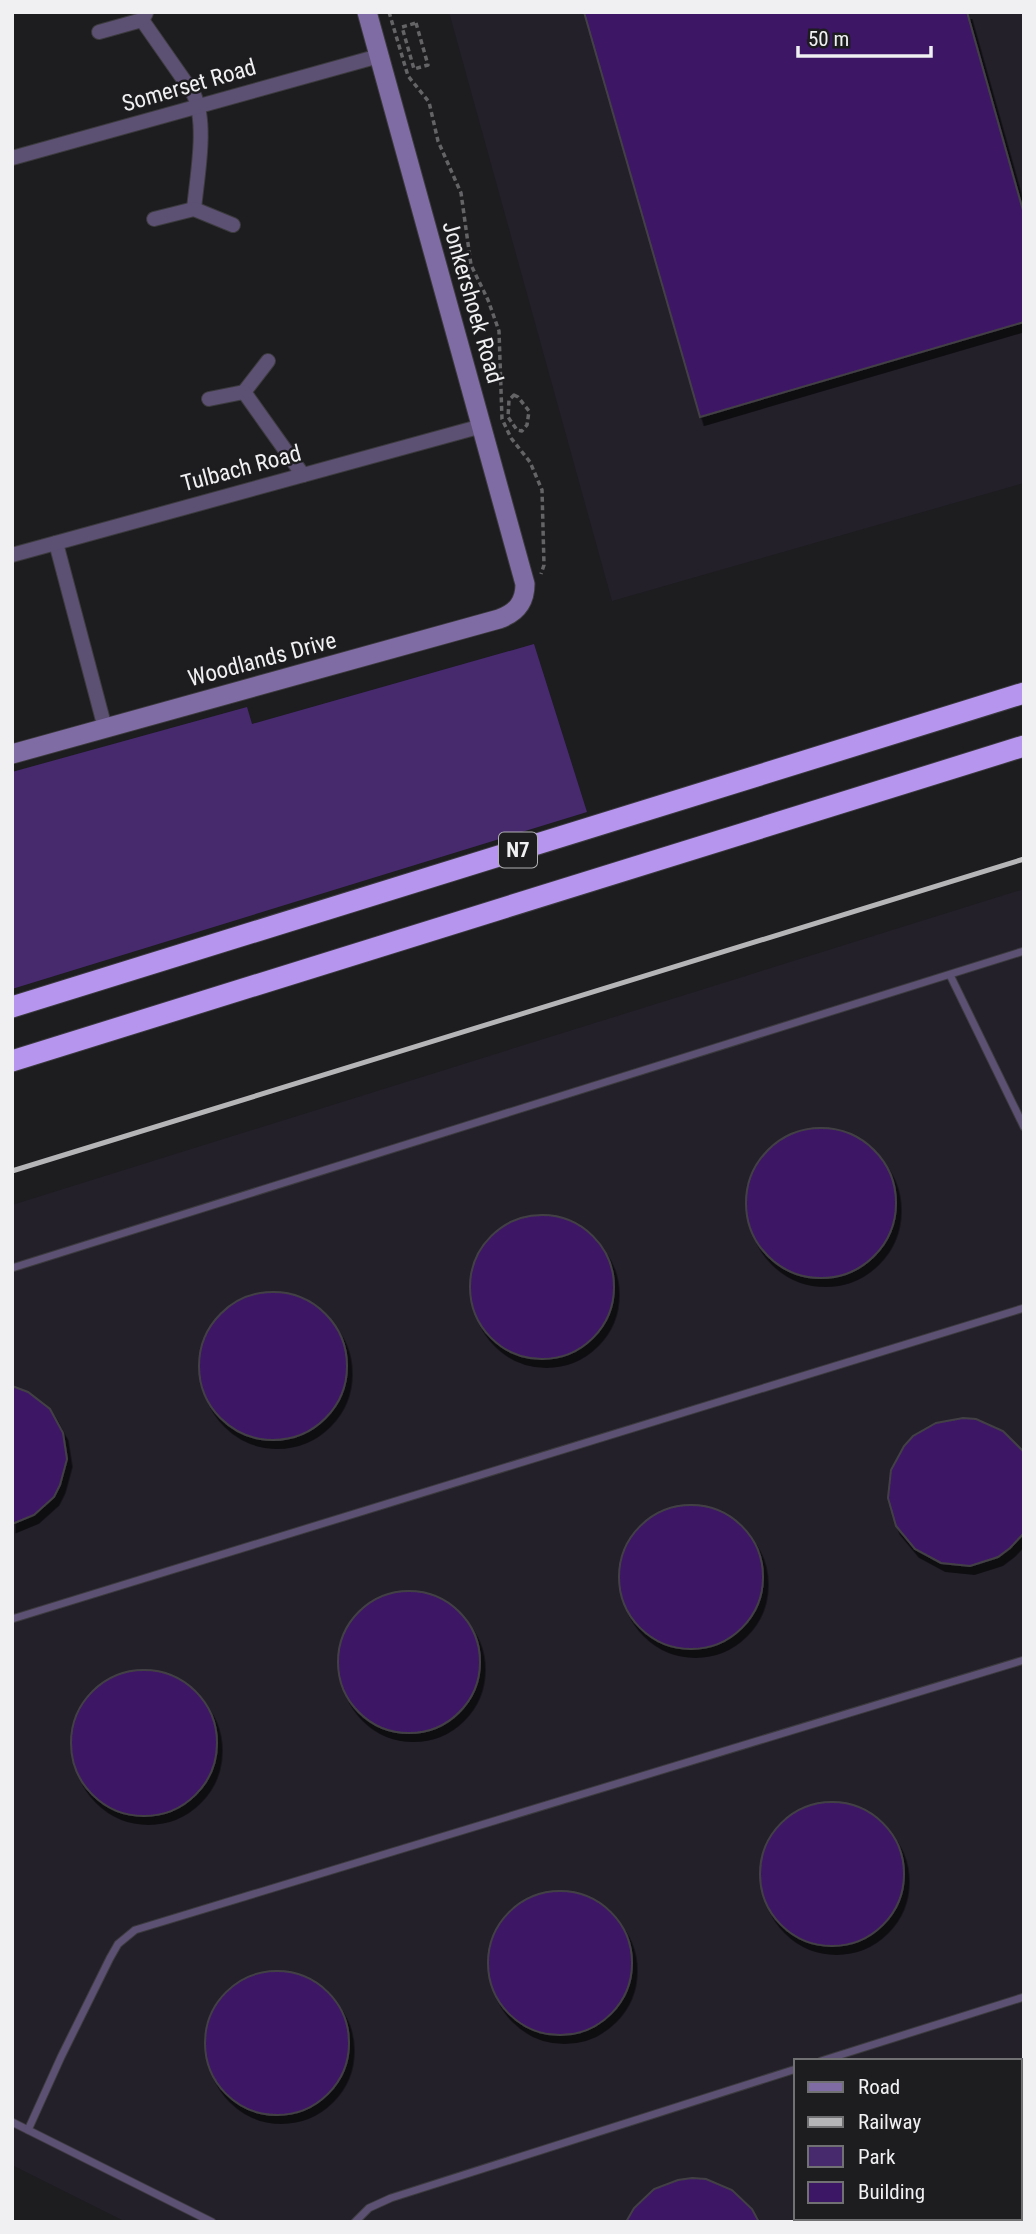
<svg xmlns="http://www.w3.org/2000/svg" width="1036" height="2234" viewBox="0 0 1036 2234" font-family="'Roboto Condensed',sans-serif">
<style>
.built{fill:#232029;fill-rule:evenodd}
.green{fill:#472a6e}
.building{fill:#3c1766;stroke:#434145;stroke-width:2;filter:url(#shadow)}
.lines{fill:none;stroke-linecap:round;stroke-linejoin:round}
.lane-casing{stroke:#3b3a3d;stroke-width:9}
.street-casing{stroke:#3b3a3d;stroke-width:16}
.secondary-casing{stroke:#3b3a3d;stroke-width:21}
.highway-casing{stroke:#3b3a3d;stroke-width:23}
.path{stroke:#646366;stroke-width:3.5;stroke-dasharray:5 3.5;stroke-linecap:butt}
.lane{stroke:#5c5073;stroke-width:7}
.street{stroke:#5c5073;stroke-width:14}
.secondary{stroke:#806ca4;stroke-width:19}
.highway{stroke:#b695ee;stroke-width:21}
.rail{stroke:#b5b4b7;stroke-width:5}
.labels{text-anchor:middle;stroke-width:5;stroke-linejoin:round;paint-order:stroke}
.shield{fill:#1d1c1f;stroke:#b1b0b3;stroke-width:2}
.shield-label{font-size:21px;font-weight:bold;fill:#f0eff2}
.street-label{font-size:23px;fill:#f0eff2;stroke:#1d1c1f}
</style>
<defs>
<filter id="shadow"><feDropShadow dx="4.5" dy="8" stdDeviation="0" flood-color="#0009"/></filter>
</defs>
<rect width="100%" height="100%" fill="#1d1c1f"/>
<g class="built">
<path d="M 449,12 L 1024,12 L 1024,483 L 612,601 Z"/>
<path d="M 1024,889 L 1024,2222 L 126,2222 L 12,2165 L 12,1205 ZM 796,2061 L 1020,2061 L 1020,2218 L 796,2218 Z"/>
</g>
<path class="green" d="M 534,644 L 587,812 L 12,989 L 12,772 L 247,707 L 252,724 Z"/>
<g class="building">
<path d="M 584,12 L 967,12 L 1024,214 L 1024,322 L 700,417 Z"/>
<circle cx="821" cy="1203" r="75"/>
<circle cx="542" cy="1287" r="72"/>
<circle cx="273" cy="1366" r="74"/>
<path d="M 12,1386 L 28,1392 L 50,1409 L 63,1433 L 67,1459 L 60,1485 L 54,1497 L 34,1515 L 12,1524 Z"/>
<path d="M 963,1418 L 976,1419 L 1003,1431 L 1024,1452 L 1024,1533 L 1010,1548 L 998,1557 L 970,1566 L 941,1563 L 915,1549 L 896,1526 L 888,1498 L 891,1470 L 904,1446 L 913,1436 L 936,1423 Z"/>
<circle cx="691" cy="1577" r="72"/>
<circle cx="409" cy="1662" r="71"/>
<circle cx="144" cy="1743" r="73"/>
<circle cx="832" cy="1874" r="72"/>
<circle cx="560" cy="1963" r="72"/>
<circle cx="277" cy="2043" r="72"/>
<path d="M 692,2178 L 706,2179 L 732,2190 L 752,2209 L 759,2222 L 626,2222 L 634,2208 L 654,2189 L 678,2180 Z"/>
</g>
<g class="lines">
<defs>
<g id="lane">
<path d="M 950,975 L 1024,1127"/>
<path d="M 12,1268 L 1024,951"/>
<path d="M 12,1619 L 1024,1308"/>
<path d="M 821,2061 L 1024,1997"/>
<path d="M 12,2122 L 212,2222"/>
<path d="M 28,2130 L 61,2057 L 110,1958 L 118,1944 L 135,1930 L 1024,1660"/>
<path d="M 355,2222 L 369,2208 L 391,2198 L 796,2069"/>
</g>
<g id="street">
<path d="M 142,20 L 193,93 C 208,122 197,176 194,209"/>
<path d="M 99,32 L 142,20 L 146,13"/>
<path d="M 12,158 L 379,56"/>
<path d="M 154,219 L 194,209 L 233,225"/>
<path d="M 244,392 L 268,361"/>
<path d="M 209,399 L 244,392 L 303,475"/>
<path d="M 56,543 L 105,728"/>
<path d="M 12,555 L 482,426"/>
</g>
<path id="secondary" d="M 12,754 L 499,619 C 516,613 525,603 525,584 L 367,12"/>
<g id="highway">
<path d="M 12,1007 L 1024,693"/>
<path d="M 12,1061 L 1024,746"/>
</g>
</defs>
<use href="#lane" class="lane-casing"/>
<use href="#street" class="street-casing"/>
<use href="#secondary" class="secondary-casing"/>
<use href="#highway" class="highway-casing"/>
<g class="path">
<path d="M 389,12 L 408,76 L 429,102 L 438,141 L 461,193 L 471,265 L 488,300 L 499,331 L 502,419 L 511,438 L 530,462 L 542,490 L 544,565 L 541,574"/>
<path d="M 416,23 L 428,65 L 414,69 L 402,27 Z"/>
<path d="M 514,395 L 518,397 L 529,411 L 527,425 L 522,431 L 517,430 L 508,417 L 509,400 Z"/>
</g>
<use href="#lane" class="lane"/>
<use href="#street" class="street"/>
<use href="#secondary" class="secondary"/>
<use href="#highway" class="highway"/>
<path class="rail" d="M 12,1171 L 1024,859"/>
</g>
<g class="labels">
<rect class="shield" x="499" y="832.5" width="38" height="35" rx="5"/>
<g class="shield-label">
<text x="518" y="857">N7</text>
</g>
<g class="street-label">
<text transform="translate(189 85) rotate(-16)" y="8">Somerset Road</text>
<text transform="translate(473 302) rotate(74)" y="8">Jonkershoek Road</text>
<text transform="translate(241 468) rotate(-15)" y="8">Tulbach Road</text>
<text transform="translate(262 659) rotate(-15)" y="8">Woodlands Drive</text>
</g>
</g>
<rect width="1036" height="2234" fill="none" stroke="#f0eff2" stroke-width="28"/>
<rect x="794" y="2059" width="228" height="161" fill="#1d1c1f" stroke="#717073" stroke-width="2"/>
<rect x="808" y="2082" width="35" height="10" fill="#806ca4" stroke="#717073" stroke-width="2"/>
<text x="858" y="2094" font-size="21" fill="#f0eff2">Road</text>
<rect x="808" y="2117" width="35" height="10" fill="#b5b4b7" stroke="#717073" stroke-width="2"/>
<text x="858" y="2129" font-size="21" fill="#f0eff2">Railway</text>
<rect x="808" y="2146" width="35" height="21" fill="#472a6e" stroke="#717073" stroke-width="2"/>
<text x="858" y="2164" font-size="21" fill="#f0eff2">Park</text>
<rect x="808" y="2182" width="35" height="21" fill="#3c1766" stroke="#717073" stroke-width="2"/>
<text x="858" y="2199" font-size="21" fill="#f0eff2">Building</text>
<path d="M798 46v10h133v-10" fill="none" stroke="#f0eff2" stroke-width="3.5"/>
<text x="808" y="46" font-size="21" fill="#f0eff2" stroke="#1d1c1f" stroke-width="5" paint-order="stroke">50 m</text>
</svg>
